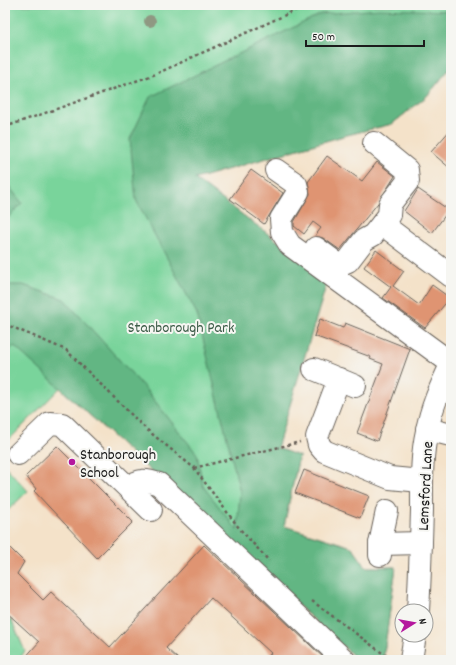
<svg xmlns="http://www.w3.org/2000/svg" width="456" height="665" viewBox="0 0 456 665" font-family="Dekko,sans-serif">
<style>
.green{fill:#79d49b;stroke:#4a785c}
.forest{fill:#62b683;stroke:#3f6950}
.building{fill:#df9472}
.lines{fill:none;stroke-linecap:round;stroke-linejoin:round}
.minor-casing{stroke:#686159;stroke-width:24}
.path{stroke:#686159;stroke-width:2.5;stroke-dasharray:3 3;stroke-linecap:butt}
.minor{stroke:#fff;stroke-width:22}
.tree{fill:#8f9882}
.poi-dot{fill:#b5179e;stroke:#f6f6f2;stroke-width:1.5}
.labels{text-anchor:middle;stroke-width:4;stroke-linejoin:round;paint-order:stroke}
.park-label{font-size:16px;fill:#3d5c48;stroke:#f6f6f2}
.poi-label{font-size:16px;fill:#1c1c1c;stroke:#f6f6f2;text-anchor:start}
.street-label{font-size:16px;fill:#1c1c1c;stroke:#f6f6f2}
</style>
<rect width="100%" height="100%" fill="#f6f6f2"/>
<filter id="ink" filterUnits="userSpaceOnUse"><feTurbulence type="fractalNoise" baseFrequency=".025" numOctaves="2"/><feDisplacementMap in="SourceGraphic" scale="8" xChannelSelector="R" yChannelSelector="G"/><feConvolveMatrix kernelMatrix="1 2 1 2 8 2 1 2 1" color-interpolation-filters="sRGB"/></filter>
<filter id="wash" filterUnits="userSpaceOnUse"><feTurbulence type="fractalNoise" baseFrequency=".012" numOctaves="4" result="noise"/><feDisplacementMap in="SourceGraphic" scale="16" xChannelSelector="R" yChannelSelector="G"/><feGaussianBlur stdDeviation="0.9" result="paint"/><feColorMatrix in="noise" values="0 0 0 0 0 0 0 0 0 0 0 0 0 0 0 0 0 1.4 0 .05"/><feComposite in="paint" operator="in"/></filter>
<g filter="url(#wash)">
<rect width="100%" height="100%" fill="#f4e2c9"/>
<g class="green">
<path d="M 5,5 L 451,5 L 451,67 L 427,96 L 392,124 L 343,136 L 195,179 L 328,279 L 277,448 L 299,456 L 284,526 L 352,547 L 366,567 L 396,567 L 383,660 L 358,660 L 60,388 L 5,444 Z"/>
<path d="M 5,466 L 28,491 L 5,513 Z"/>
<path d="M 11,619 L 25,651 L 19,660 L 5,660 L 5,622 Z"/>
</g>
<g class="forest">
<path d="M 379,9 L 451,11 L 451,67 L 427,96 L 392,124 L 343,136 L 195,179 L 328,279 L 277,448 L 299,456 L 284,526 L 352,547 L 366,567 L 396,567 L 383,660 L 358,660 L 14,346 L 5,355 L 5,285 L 23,285 L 64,299 L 143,386 L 197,454 L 203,486 L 237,530 L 240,492 L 197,314 L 136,200 L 130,139 L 150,97 L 321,14 Z"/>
<path d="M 5,181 L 22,203 L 5,221 Z"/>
</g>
<g id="blocks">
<g class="building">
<path d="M 451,129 L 451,169 L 431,152 Z"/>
<path d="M 327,156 L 362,181 L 377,162 L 395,176 L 378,203 L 340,250 L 323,238 L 315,236 L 321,228 L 313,222 L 304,234 L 294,226 L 294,222 L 310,194 L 308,182 Z"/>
<path d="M 251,170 L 283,193 L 264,224 L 230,199 Z"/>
<path d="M 418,189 L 449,210 L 432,233 L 404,211 Z"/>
<path d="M 376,250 L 404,271 L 393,286 L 419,305 L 432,285 L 450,298 L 425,328 L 383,298 L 391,287 L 364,267 Z"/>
<path d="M 320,319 L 343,328 L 345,323 L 410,349 L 377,441 L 357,433 L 383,364 L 370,359 L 371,357 L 314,336 Z"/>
<path d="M 57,446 L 133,522 L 97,558 L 34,491 L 36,489 L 26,476 Z"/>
<path d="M 304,470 L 369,496 L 360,518 L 295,493 Z"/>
<path d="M 5,543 L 24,562 L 17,574 L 43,600 L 51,592 L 110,647 L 204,545 L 326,660 L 265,660 L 271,653 L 211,598 L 166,648 L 179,660 L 23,660 L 39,642 L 5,611 Z"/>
</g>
</g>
</g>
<g filter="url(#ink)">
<use href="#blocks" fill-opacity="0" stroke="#686159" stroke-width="1"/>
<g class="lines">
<defs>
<g id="minor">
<path d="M 276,170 L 296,184 L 298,192 L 281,219 L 282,232 L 290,245 L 451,363"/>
<path d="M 382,224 L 451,276"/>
<path d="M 316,248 L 339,265 L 348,261 L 364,240 L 373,235 L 389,215 L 390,204 L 408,181 L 407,170 L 374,143"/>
<path d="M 314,369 L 355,386"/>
<path d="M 339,379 L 317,437 L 319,445 L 324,451 L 390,478 L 421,481"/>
<path d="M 427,429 L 451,435"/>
<path d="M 18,454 L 50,423 L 62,424 L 151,510"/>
<path d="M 129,488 C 139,478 147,480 159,484 L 344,660"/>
<path d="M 380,544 L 421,543"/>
<path d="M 380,555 L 380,544 L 387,511"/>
<path d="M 418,611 C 420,577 421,544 422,510 C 422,483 421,457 427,431 C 431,408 441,386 451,365"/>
<path d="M 411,660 L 415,635"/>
</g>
</defs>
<use href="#minor" class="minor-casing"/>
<g class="path">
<path d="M 5,127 L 156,74 L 307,5"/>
<path d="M 5,324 L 66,350 L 146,429 L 194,468 L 239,528 L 269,561"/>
<path d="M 194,468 L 300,442"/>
<path d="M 312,601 L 389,658 L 389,660"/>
</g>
<use href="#minor" class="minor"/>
</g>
<circle class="tree" cx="150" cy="21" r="6"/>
</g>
<circle class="poi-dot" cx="72" cy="462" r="4"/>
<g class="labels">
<g class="park-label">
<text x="181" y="332">Stanborough Park</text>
</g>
<g class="poi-label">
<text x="80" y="459">Stanborough<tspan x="80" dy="18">School</tspan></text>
</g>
<g class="street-label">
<text transform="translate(424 486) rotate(-87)" y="6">Lemsford Lane</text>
</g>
</g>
<rect width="456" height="665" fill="none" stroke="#f6f6f2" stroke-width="20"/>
<g transform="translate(414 623) rotate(79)"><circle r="19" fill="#f6f6f2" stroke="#9f9f9c"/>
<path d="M0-3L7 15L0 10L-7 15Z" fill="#b5179e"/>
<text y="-6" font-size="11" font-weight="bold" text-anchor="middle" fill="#1c1c1c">N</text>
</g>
<path d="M306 40v6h118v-6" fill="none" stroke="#1c1c1c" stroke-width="2"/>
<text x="312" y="40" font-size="12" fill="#1c1c1c" stroke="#f6f6f2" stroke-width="3" paint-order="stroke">50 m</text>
</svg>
